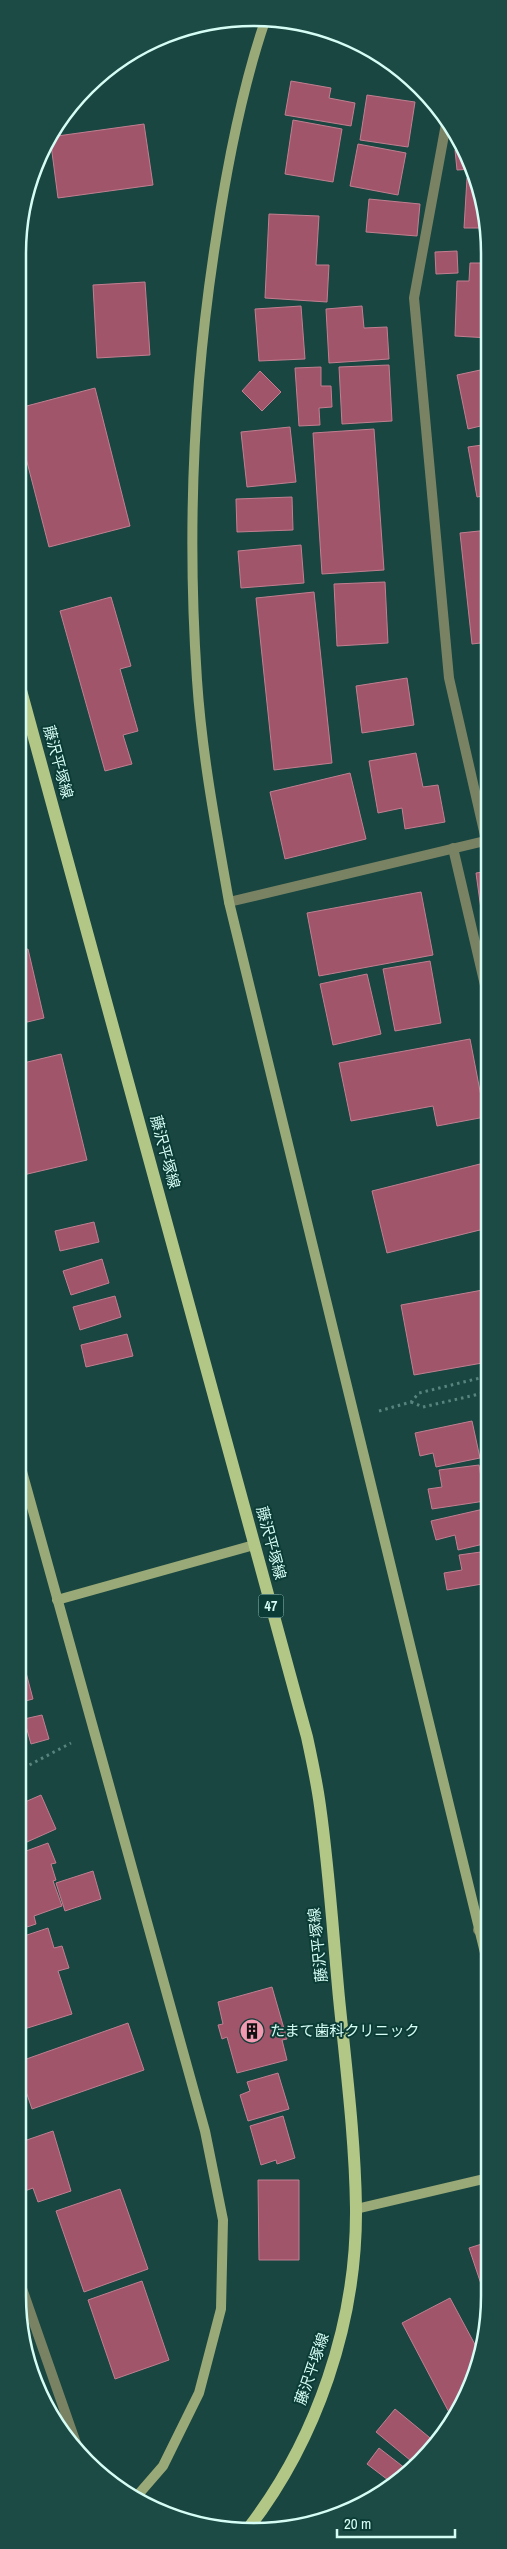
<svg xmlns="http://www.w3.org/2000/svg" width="507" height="2549" viewBox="0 0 507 2549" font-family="'Archivo Narrow','Noto Sans JP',sans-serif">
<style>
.building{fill:#a1556b;stroke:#c17f91}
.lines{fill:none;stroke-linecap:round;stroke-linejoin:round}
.path{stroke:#58847d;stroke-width:3;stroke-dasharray:2.5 4;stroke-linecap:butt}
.street{stroke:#798364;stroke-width:10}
.secondary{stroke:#99a977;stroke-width:10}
.primary{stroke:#b2c686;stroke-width:12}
.labels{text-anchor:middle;stroke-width:4;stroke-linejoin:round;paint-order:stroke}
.shield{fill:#0c3c36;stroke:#99c3bc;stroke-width:1}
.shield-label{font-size:14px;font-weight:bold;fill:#d5fdf5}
.street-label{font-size:15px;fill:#d5fdf5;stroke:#0c3c36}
.poi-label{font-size:15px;fill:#d5fdf5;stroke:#0c3c36;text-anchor:start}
.rim{fill:none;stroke:#d5fdf5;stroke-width:2.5}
</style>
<rect width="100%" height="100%" fill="#194640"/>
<g class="building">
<path d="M 291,81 L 331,88 L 329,98 L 355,103 L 351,126 L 285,115 Z"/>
<path d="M 367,95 L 415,102 L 408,147 L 360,140 Z"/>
<path d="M 293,120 L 342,129 L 333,182 L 285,174 Z"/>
<path d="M 144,124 L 153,185 L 58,198 L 50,137 Z"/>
<path d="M 358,144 L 406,153 L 398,195 L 350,186 Z"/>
<path d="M 462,149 L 471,163 L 473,169 L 457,170 L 455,150 Z"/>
<path d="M 467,178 L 475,179 L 489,238 L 489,249 L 482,249 L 483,228 L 464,228 Z"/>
<path d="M 369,199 L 420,204 L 417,236 L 366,232 Z"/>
<path d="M 269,214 L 319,216 L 316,265 L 329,265 L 327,302 L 265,298 Z"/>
<path d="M 457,251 L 458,273 L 436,274 L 435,252 Z"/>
<path d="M 470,263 L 489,263 L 489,338 L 455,336 L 457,281 L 469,281 Z"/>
<path d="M 145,282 L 150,355 L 97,358 L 93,285 Z"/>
<path d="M 301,306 L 305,359 L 259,361 L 255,309 Z"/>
<path d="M 362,306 L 364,328 L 387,327 L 389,359 L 329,363 L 326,309 Z"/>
<path d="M 389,365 L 392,421 L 342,424 L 339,367 Z"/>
<path d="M 321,367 L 321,386 L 331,386 L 332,407 L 319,408 L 320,425 L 299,426 L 295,368 Z"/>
<path d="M 485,369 L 489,389 L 489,424 L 468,429 L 457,375 Z"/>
<path d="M 260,371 L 281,392 L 262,411 L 242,391 Z"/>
<path d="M 95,388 L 130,526 L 49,547 L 19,431 L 19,408 Z"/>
<path d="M 290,427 L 296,482 L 247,487 L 241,432 Z"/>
<path d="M 374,429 L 384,570 L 322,574 L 313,433 Z"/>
<path d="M 489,444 L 489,495 L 477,497 L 468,447 Z"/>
<path d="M 292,497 L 293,530 L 237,532 L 236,499 Z"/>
<path d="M 489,530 L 489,642 L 472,644 L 460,533 Z"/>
<path d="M 301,545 L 304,583 L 241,588 L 238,551 Z"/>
<path d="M 385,582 L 388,643 L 337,646 L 334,584 Z"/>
<path d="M 314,592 L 332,763 L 274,770 L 256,598 Z"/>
<path d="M 111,597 L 131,666 L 120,669 L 138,731 L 123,735 L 132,764 L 105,771 L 60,611 Z"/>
<path d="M 407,678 L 414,725 L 362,733 L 356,686 Z"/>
<path d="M 416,753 L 423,787 L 438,785 L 445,822 L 405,829 L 402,808 L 378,813 L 369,761 Z"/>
<path d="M 350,773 L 366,839 L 285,859 L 270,792 Z"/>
<path d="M 489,871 L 488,930 L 484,931 L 476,873 Z"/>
<path d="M 421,892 L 433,955 L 319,976 L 307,913 Z"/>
<path d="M 19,912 L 25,939 L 19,941 Z"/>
<path d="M 28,949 L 44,1018 L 19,1024 L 19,951 Z"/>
<path d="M 430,961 L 441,1023 L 395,1031 L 383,969 Z"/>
<path d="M 367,974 L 381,1034 L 333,1045 L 320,984 Z"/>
<path d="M 470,1039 L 485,1117 L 437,1126 L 433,1106 L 351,1121 L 339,1063 Z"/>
<path d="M 61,1054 L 87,1160 L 19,1176 L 19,1064 Z"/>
<path d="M 488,1162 L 488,1228 L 387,1253 L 372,1191 Z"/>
<path d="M 94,1222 L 99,1242 L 60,1251 L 55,1231 Z"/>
<path d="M 102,1259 L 109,1283 L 71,1295 L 63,1271 Z"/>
<path d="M 488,1289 L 488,1362 L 414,1375 L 401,1305 Z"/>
<path d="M 115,1296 L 121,1317 L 80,1330 L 73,1307 Z"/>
<path d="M 127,1334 L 133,1356 L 86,1367 L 81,1345 Z"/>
<path d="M 472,1421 L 480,1458 L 436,1467 L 433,1453 L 420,1456 L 415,1433 Z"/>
<path d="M 479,1465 L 485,1501 L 432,1509 L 428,1489 L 442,1487 L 439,1470 Z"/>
<path d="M 488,1508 L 488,1543 L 458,1550 L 455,1535 L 436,1540 L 431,1521 Z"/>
<path d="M 488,1551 L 488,1583 L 447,1590 L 444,1573 L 462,1570 L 459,1555 Z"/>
<path d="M 23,1661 L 33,1699 L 18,1703 L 18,1663 Z"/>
<path d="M 42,1715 L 49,1739 L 31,1744 L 24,1719 Z"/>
<path d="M 41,1795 L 56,1829 L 18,1846 L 18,1805 Z"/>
<path d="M 48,1843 L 56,1863 L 51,1864 L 56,1880 L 53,1881 L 62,1906 L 34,1916 L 36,1924 L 18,1930 L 18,1854 Z"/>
<path d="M 93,1871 L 101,1899 L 65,1911 L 56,1883 Z"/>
<path d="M 48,1928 L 54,1948 L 62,1946 L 69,1968 L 58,1971 L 72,2014 L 18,2031 L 18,1938 Z"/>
<path d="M 272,1987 L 287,2039 L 282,2040 L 287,2060 L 237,2073 L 227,2037 L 222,2039 L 218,2025 L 223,2024 L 218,2002 Z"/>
<path d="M 128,2023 L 144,2070 L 32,2109 L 18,2068 L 18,2062 Z"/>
<path d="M 278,2073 L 289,2109 L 248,2121 L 240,2095 L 250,2091 L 247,2082 Z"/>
<path d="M 283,2116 L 295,2158 L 277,2164 L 276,2160 L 261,2165 L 250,2126 Z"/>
<path d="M 53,2131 L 71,2191 L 38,2202 L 33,2188 L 22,2192 L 18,2178 L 18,2143 Z"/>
<path d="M 258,2180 L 299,2180 L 299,2260 L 259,2260 Z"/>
<path d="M 120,2189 L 148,2269 L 84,2292 L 56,2211 Z"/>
<path d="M 488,2242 L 488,2302 L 487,2302 L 469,2248 Z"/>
<path d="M 142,2281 L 169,2360 L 115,2379 L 88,2300 Z"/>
<path d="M 450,2298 L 479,2352 L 458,2413 L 453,2420 L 402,2323 Z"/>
<path d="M 395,2409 L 435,2442 L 416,2465 L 376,2432 Z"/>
<path d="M 379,2448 L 410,2472 L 409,2473 L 392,2483 L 367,2464 Z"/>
</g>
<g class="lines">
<g class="path">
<path d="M 411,1402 L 423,1407 L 488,1392"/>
<path d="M 379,1411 L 411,1402 L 419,1393 L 488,1376"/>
<path d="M 18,1771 L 71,1743"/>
</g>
<g class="street">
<path d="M 446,124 L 414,298 L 449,678 L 486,840"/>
<path d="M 453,848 L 488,998"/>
<path d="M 229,902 L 489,840"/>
<path d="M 478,1930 L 488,1928"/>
<path d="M 18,2277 L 78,2449"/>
</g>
<g class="secondary">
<path d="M 265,21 C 241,91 227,166 216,239 C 193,385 187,532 197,680 C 202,755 216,828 229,902 L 488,1965"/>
<path d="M 18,1457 L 205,2131 L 223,2220 L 221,2309 L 199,2393 L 163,2466 L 137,2496"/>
<path d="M 57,1600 L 254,1545"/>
<path d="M 356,2209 L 488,2178"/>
</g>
<path class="primary" d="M 19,683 L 307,1737 C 312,1760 317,1783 320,1806 C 329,1869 333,1934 339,1998 C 346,2068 355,2138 356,2208 C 357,2322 317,2440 247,2530"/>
</g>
<defs>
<symbol id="building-disc" viewBox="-11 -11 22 22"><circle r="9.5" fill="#f19ab1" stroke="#0c3c36"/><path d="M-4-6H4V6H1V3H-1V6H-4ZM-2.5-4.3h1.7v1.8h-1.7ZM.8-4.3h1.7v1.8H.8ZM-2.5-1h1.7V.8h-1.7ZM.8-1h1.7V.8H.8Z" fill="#111"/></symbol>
</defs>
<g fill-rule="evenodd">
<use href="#building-disc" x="238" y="2017" width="28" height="28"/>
</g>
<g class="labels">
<rect class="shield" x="258.5" y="1594.5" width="25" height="23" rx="4"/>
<g class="shield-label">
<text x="271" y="1611">47</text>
</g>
<g class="street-label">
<text transform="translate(58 762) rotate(75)" y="5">藤沢平塚線</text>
<text transform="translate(165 1152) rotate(75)" y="5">藤沢平塚線</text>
<text transform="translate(271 1543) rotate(75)" y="5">藤沢平塚線</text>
<text transform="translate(318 1945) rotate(-96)" y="5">藤沢平塚線</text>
<text transform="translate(312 2369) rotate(-71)" y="5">藤沢平塚線</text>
</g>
<g class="poi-label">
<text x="270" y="2036">たまて歯科クリニック</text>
</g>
</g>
<path d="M0 0H507V2549H0ZM253 26H254A227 227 0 0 1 481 253V2296A227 227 0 0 1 254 2523H253A227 227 0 0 1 26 2296V253A227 227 0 0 1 253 26Z" fill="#1c4b45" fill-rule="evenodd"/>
<path class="rim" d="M253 26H254A227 227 0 0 1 481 253V2296A227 227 0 0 1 254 2523H253A227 227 0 0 1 26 2296V253A227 227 0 0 1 253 26Z"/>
<path d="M337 2529v8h118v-8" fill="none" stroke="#d5fdf5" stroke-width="2.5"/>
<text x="344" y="2529" font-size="15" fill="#d5fdf5" stroke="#0c3c36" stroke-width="4" paint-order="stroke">20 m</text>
</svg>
